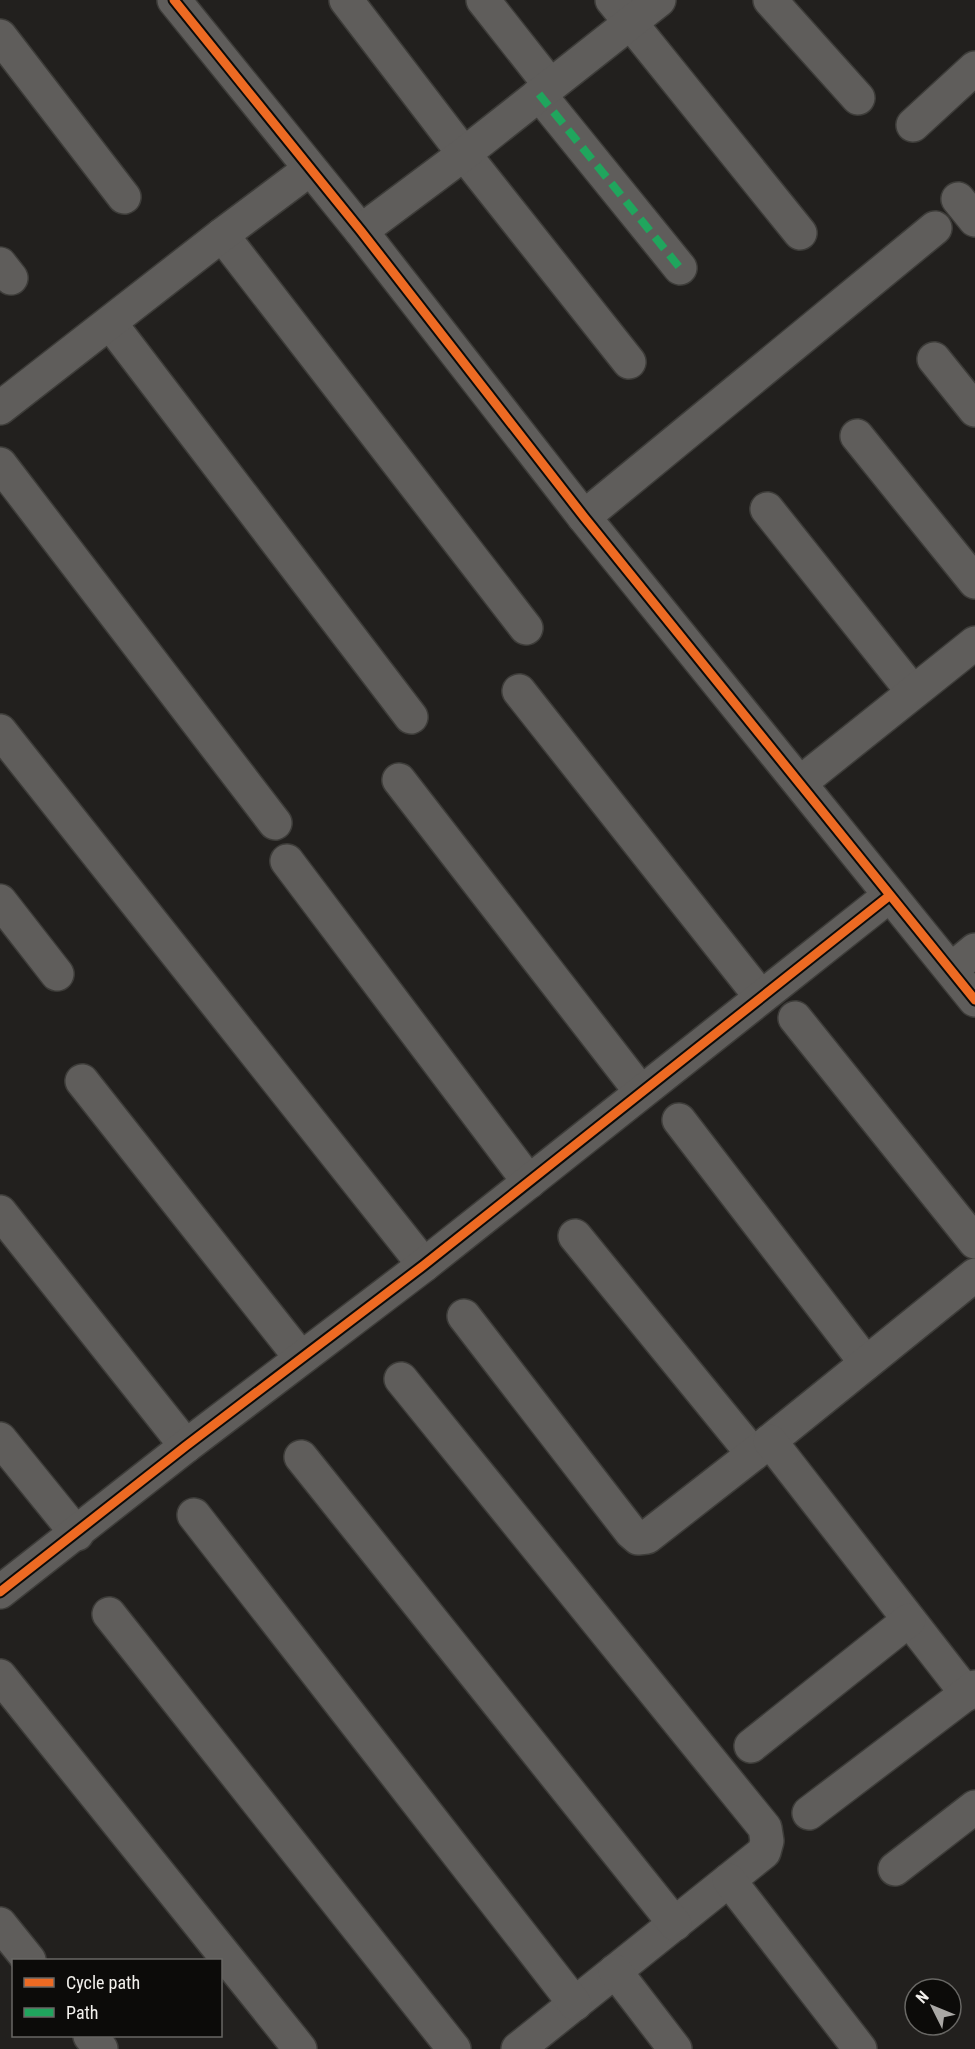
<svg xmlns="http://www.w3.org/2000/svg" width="975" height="2049" viewBox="0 0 975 2049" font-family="'Roboto Condensed',sans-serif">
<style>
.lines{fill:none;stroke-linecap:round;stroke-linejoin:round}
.street-casing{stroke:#3d3c39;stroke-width:36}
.street{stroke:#5f5d5b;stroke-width:33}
.quiet{stroke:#20a55d;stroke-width:8;stroke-dasharray:15 8;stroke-linecap:butt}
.cycleway-casing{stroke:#0c0b09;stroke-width:13}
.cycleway{stroke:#ed6a23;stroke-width:9}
</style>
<rect width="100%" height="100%" fill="#22201e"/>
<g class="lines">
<defs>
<g id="street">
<path d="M 174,0 L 361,231 L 584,517 L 975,1000"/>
<path d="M 346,0 L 464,154 L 629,362"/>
<path d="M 483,0 L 550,85"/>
<path d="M 612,0 L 800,233"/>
<path d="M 770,0 L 858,98"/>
<path d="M 0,36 L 124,197"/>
<path d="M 539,94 L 680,268"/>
<path d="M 913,125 L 975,68"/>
<path d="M 958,199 L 975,220"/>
<path d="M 361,231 L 464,154 L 659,0"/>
<path d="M 222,235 L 526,628"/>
<path d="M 0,264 L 11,278"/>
<path d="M 110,323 L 411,717"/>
<path d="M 934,359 L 975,410"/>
<path d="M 0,408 L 222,235 L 310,169"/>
<path d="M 857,436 L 975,582"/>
<path d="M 0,464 L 275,823"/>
<path d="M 767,509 L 913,692"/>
<path d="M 584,517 L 935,228"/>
<path d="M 519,691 L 761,997"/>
<path d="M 0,731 L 424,1265"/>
<path d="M 399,780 L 641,1092"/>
<path d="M 800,783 L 975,643"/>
<path d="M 287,861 L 529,1182"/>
<path d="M 0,901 L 57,974"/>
<path d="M 952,969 L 975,950"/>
<path d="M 795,1018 L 975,1242"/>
<path d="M 82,1081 L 301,1358"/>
<path d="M 679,1120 L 866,1363"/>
<path d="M 0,1212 L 186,1446"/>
<path d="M 575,1236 L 753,1454"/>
<path d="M 464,1316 L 631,1532 L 638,1538 L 647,1537 L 770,1441 L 975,1275"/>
<path d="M 401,1379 L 765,1828 L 767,1841 L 764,1852 L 518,2049"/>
<path d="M 0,1439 L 77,1534"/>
<path d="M 770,1441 L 967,1694"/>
<path d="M 301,1457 L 675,1924"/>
<path d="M 194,1515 L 575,2004"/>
<path d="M 0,1592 L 186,1446 L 424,1265 L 889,896"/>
<path d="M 109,1614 L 454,2049"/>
<path d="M 0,1676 L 300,2049"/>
<path d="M 751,1746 L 909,1620"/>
<path d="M 809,1813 L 975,1687"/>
<path d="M 895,1869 L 975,1807"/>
<path d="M 729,1880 L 860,2049"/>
<path d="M 0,1924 L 29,1960"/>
<path d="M 615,1971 L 675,2049"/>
<path d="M 90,2036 L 101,2049"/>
</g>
</defs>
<use href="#street" class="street-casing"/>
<use href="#street" class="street"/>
<path class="quiet" d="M 539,94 L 680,268"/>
<defs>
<g id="cycleway">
<path d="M 174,0 L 361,231 L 584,517 L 975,1000"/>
<path d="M 0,1592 L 186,1446 L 424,1265 L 889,896"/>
</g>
</defs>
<use href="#cycleway" class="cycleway-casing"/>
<use href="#cycleway" class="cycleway"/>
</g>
<rect x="12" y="1959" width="210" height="78" fill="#0c0b09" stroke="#686764" stroke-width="1.5"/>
<rect x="24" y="1978" width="30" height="9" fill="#ed6a23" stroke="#686764" stroke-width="1.5"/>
<text x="66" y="1989" font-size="18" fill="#f3f1ed">Cycle path</text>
<rect x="24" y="2008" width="30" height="9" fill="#20a55d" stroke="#686764" stroke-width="1.5"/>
<text x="66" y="2019" font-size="18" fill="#f3f1ed">Path</text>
<g transform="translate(933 2007) rotate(313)"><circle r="28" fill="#0c0b09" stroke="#686764" stroke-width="1.5"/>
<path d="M0-4.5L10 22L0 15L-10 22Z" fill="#aaa8a5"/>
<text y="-9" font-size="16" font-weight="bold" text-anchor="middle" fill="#f3f1ed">N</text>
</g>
</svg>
